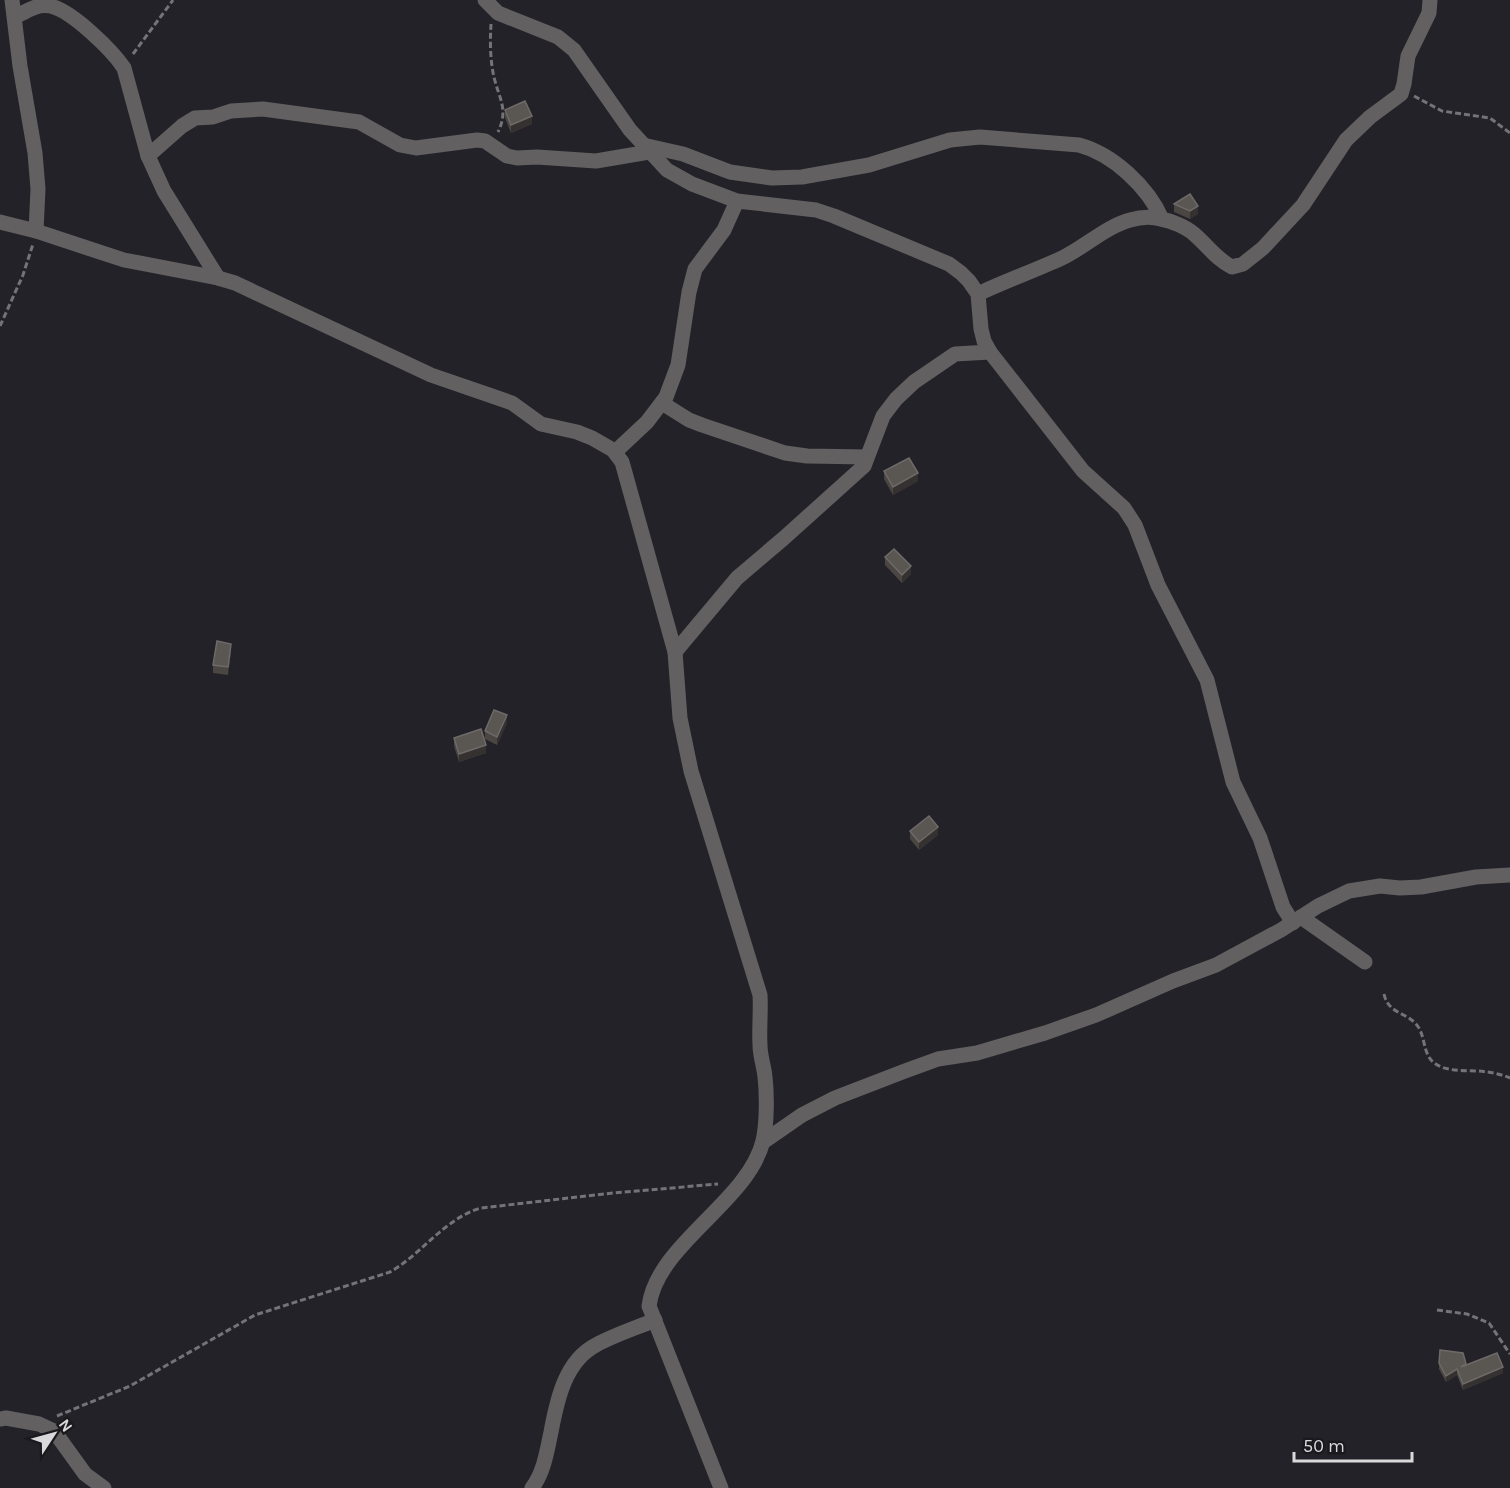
<svg xmlns="http://www.w3.org/2000/svg" width="1510" height="1488" viewBox="0 0 1510 1488" font-family="Karla,sans-serif">
<style>
.lines{fill:none;stroke-linecap:round;stroke-linejoin:round}
.path{stroke:#737378;stroke-width:3;stroke-dasharray:6 3;stroke-linecap:butt}
.street{stroke:#636061;stroke-width:15}
.wall{fill:#4b4642}
.shaded-wall{fill:#343130}
.building{fill:#5a5652;stroke:#6e6a68;stroke-width:1.5}
</style>
<rect width="100%" height="100%" fill="#222228"/>
<g class="lines">
<g class="path">
<path d="M 491,24 C 490,41 490,60 494,77 C 499,99 509,109 498,132"/>
<path d="M 133,54 L 173,0"/>
<path d="M 1414,96 L 1442,111 L 1490,118 L 1510,133"/>
<path d="M 0,326 L 23,275 L 33,244"/>
<path d="M 1384,994 C 1388,1013 1405,1012 1416,1024 C 1426,1035 1422,1052 1433,1062 C 1447,1074 1471,1069 1487,1072 C 1495,1073 1503,1075 1510,1078"/>
<path d="M 1437,1310 L 1467,1314 L 1489,1323 L 1510,1354"/>
<path d="M 57,1416 L 130,1386 L 255,1315 L 390,1272 C 422,1254 445,1218 481,1208 L 613,1193 L 718,1184"/>
</g>
<g class="street">
<path d="M 12,0 L 20,66 L 35,153 L 38,189 L 36,231"/>
<path d="M 485,0 L 498,13 L 558,37 L 574,50 L 630,130 L 667,170 L 692,184 L 737,201 L 816,210 L 834,216 L 949,264 L 961,273 L 969,281 L 978,294 L 981,329 L 984,341 L 990,352 L 1083,471 L 1124,508 L 1135,525 L 1158,585 L 1207,680 L 1233,782 L 1260,838 L 1283,907 L 1293,923"/>
<path d="M 15,17 C 25,12 38,3 50,6 C 71,10 112,50 124,68 L 148,156 L 164,191 L 218,278"/>
<path d="M 643,145 L 683,154 L 730,172 L 772,178 L 802,177 L 869,165 L 950,140 L 980,137 L 1079,145 C 1113,154 1148,187 1162,219"/>
<path d="M 148,156 L 182,126 L 195,118 L 213,117 L 231,111 L 263,109 L 359,122 L 400,145 L 416,148 L 477,140 L 485,141 L 507,156 L 517,158 L 537,157 L 596,161 L 649,152"/>
<path d="M 0,222 L 36,231 L 124,260 L 218,278 L 235,283 L 431,375 L 512,403 L 541,424 L 577,432 L 592,438 L 613,450 L 622,462 L 675,652 L 680,718 L 691,771 L 760,995 C 761,1012 759,1028 760,1045 C 760,1056 764,1066 765,1077 C 767,1094 767,1124 763,1141 C 748,1202 657,1244 649,1306 L 721,1488"/>
<path d="M 978,294 C 1005,281 1034,271 1062,258 C 1085,247 1105,227 1130,220 C 1140,217 1151,216 1161,219 C 1172,221 1186,227 1194,234 C 1208,246 1216,259 1232,267 L 1243,264 L 1263,248 L 1303,205 L 1346,140 L 1370,117 L 1401,94 L 1404,84 L 1408,56 L 1429,13 L 1430,0"/>
<path d="M 662,403 L 689,420 L 702,425 L 785,453 L 807,456 L 867,457"/>
<path d="M 615,452 L 647,422 L 666,397 L 678,365 L 689,292 L 695,269 L 724,230 L 737,201"/>
<path d="M 675,652 L 737,578 L 784,538 L 864,466 L 883,416 L 896,399 L 914,382 L 955,354 L 990,352"/>
<path d="M 1301,917 L 1365,962"/>
<path d="M 763,1142 L 802,1115 L 835,1098 L 905,1071 L 938,1059 L 977,1053 L 1045,1033 L 1096,1015 L 1173,981 L 1216,965 L 1281,930 L 1318,906 L 1349,891 L 1380,886 L 1400,888 L 1421,887 L 1476,877 L 1510,875"/>
<path d="M 0,1419 L 6,1418 L 39,1424 L 54,1431 L 85,1474 L 104,1488"/>
<path d="M 532,1488 C 544,1472 547,1451 551,1432 C 557,1400 565,1361 596,1345 C 614,1335 636,1328 655,1320"/>
</g>
</g>
<g class="wall">
<path d="M 505,110 L 532,124 L 511,133 L 505,118 Z"/>
<path d="M 1174,204 L 1198,214 L 1190,219 L 1174,212 Z"/>
<path d="M 884,471 L 918,481 L 893,495 L 884,479 Z"/>
<path d="M 885,557 L 911,574 L 902,583 L 885,565 Z"/>
<path d="M 231,652 L 228,675 L 213,673 L 213,665 Z"/>
<path d="M 507,723 L 497,745 L 485,739 L 485,731 Z"/>
<path d="M 454,738 L 486,753 L 459,762 L 454,746 Z"/>
<path d="M 910,831 L 938,835 L 919,850 L 910,839 Z"/>
<path d="M 1439,1363 L 1466,1365 L 1503,1373 L 1463,1390 L 1457,1375 L 1446,1382 L 1439,1369 Z"/>
</g>
<g class="shaded-wall">
<path d="M 532,116 L 532,124 L 511,133 L 511,125 Z"/>
<path d="M 1198,206 L 1198,214 L 1190,219 L 1190,211 Z"/>
<path d="M 918,473 L 918,481 L 893,495 L 893,487 Z"/>
<path d="M 911,566 L 911,574 L 902,583 L 902,575 Z"/>
<path d="M 231,644 L 231,652 L 228,675 L 228,667 Z"/>
<path d="M 507,715 L 507,723 L 497,745 L 497,737 Z"/>
<path d="M 486,745 L 486,753 L 459,762 L 459,754 Z"/>
<path d="M 938,827 L 938,835 L 919,850 L 919,842 Z"/>
<path d="M 1503,1367 L 1503,1373 L 1463,1390 L 1463,1384 Z"/>
<path d="M 1457,1369 L 1457,1375 L 1446,1382 L 1446,1376 Z"/>
</g>
<g class="building">
<path d="M 525,101 L 532,116 L 511,125 L 505,110 Z"/>
<path d="M 1190,194 L 1198,206 L 1190,211 L 1174,204 Z"/>
<path d="M 909,458 L 918,473 L 893,487 L 884,471 Z"/>
<path d="M 894,549 L 911,566 L 902,575 L 885,557 Z"/>
<path d="M 217,641 L 231,644 L 228,667 L 213,665 Z"/>
<path d="M 494,710 L 507,715 L 497,737 L 485,731 Z"/>
<path d="M 481,729 L 486,745 L 459,754 L 454,738 Z"/>
<path d="M 929,816 L 938,827 L 919,842 L 910,831 Z"/>
<path d="M 1440,1350 L 1463,1353 L 1466,1364 L 1461,1367 L 1497,1353 L 1503,1367 L 1463,1384 L 1457,1369 L 1446,1376 L 1439,1363 Z"/>
</g>
<g transform="translate(54 1434) rotate(54)" stroke="#19191e" stroke-width="4.5" paint-order="stroke">
<path d="M0-4.5L10 22L0 15L-10 22Z" fill="#d9d9dc"/>
<text y="-9" font-size="16" font-weight="bold" text-anchor="middle" fill="#d9d9dc">N</text>
</g>
<path d="M1294 1452v9h118v-9" fill="none" stroke="#d9d9dc" stroke-width="3"/>
<text x="1303" y="1452" font-size="18" fill="#d9d9dc" stroke="#19191e" stroke-width="4.5" paint-order="stroke">50 m</text>
</svg>
